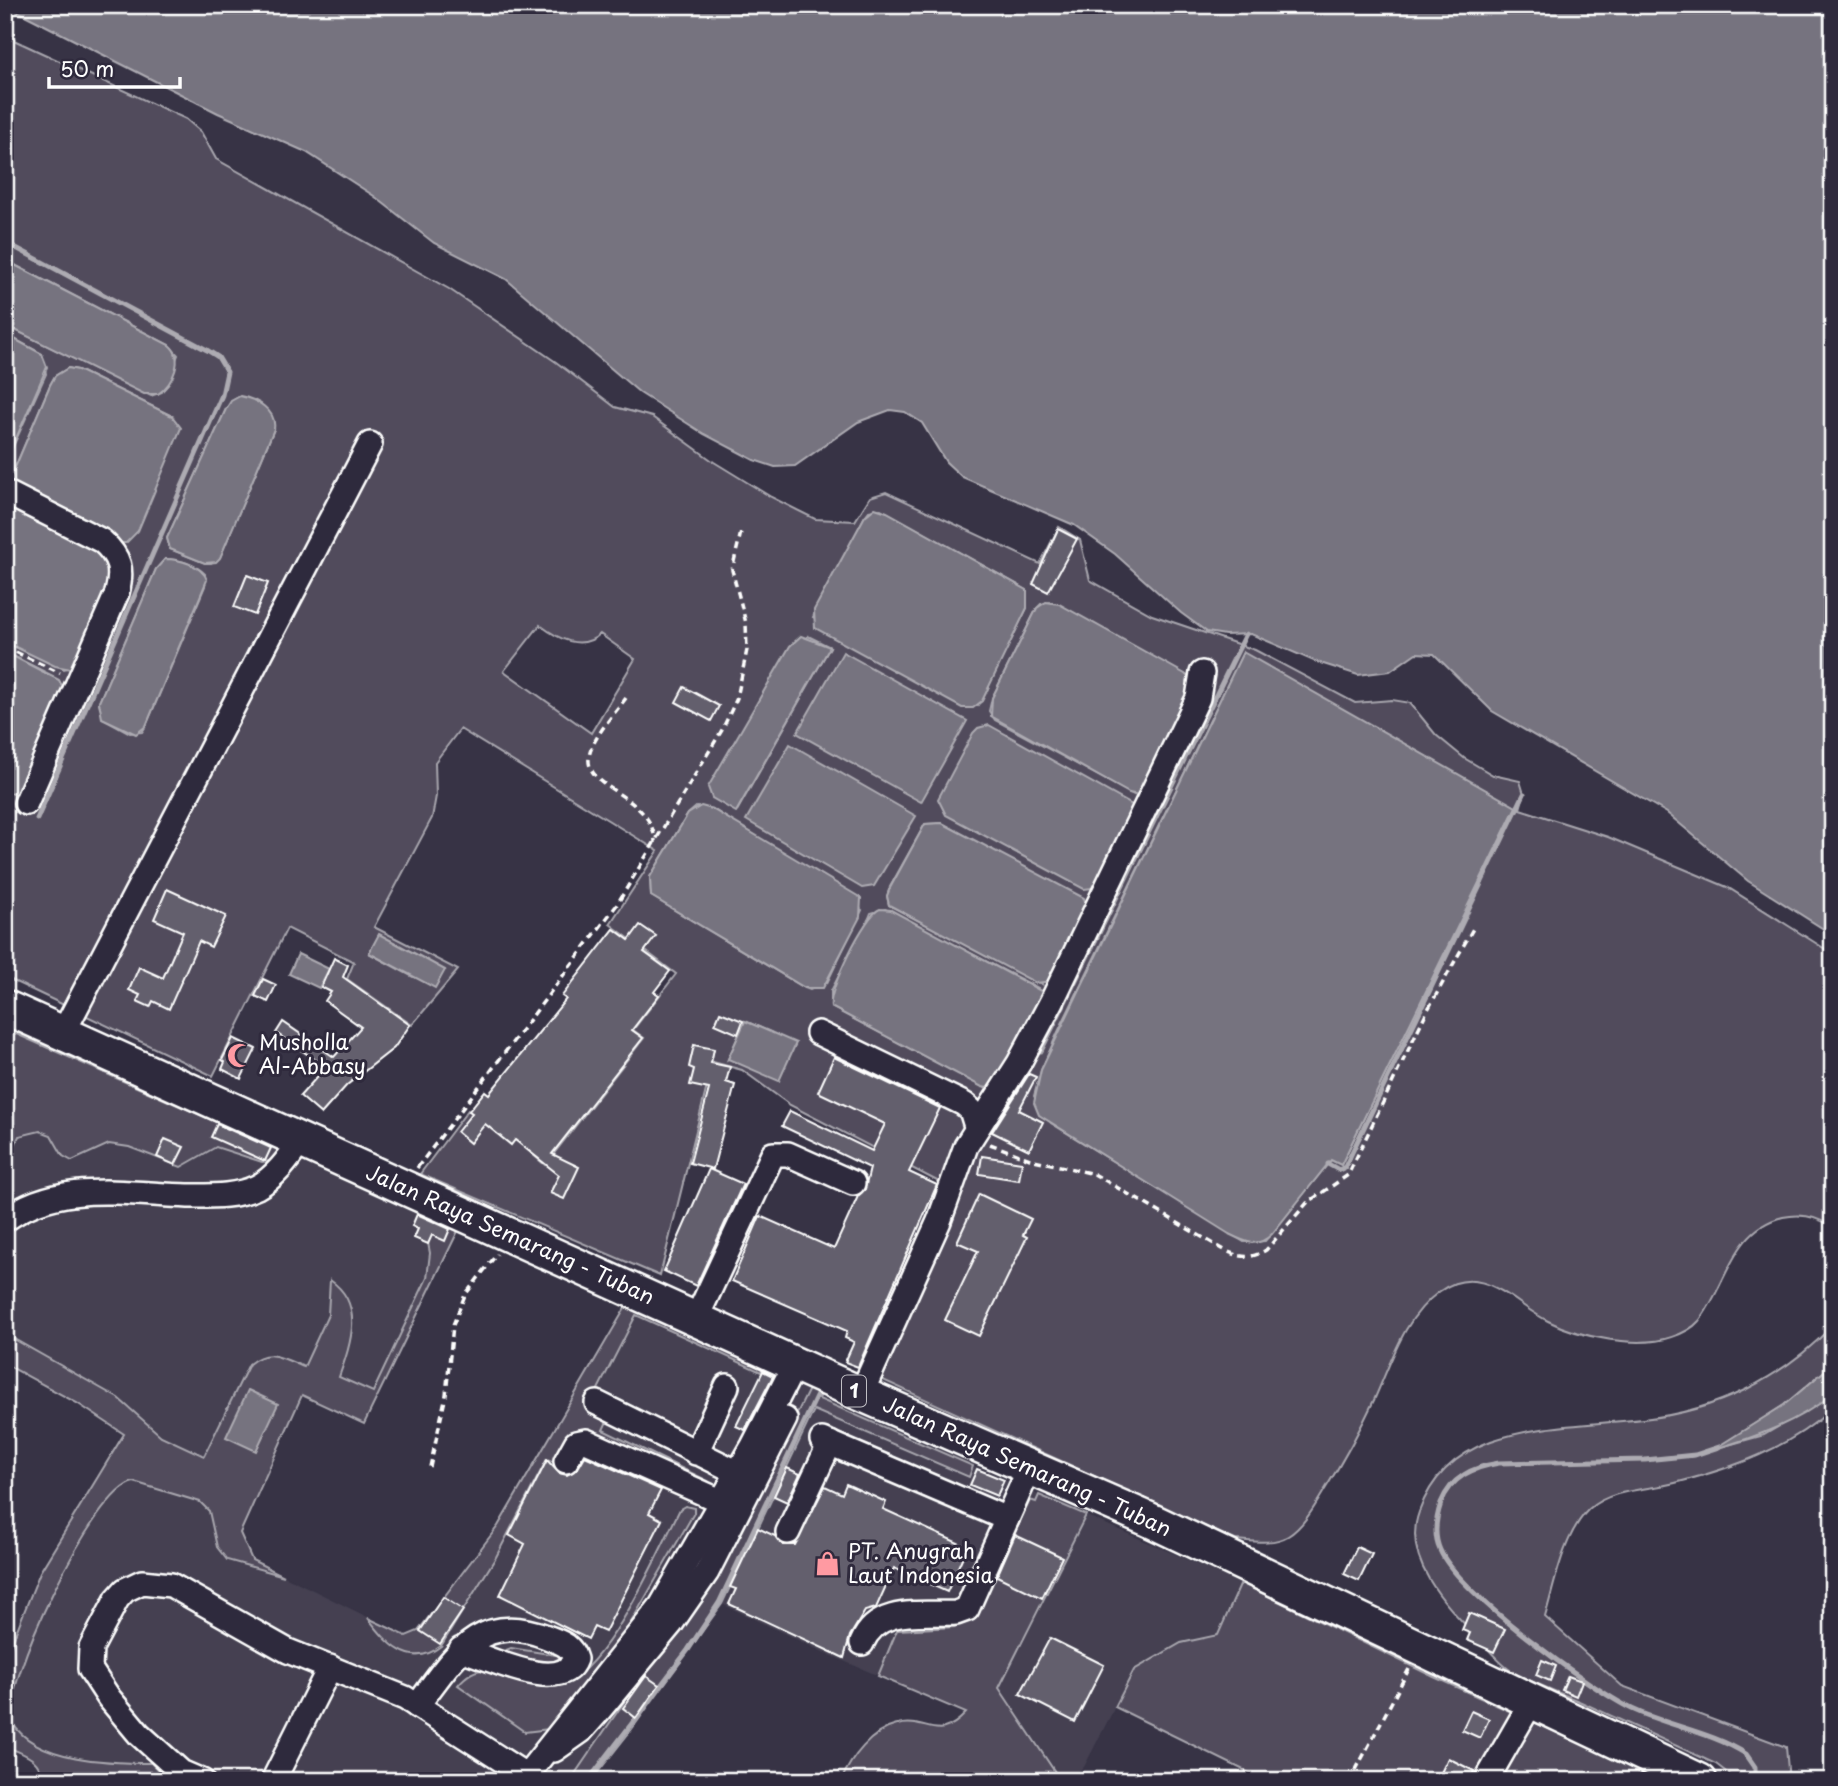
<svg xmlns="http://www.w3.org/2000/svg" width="1838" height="1786" viewBox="0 0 1838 1786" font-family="'Playpen Sans',sans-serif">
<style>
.built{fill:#444051}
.green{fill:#514c5c;stroke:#a8a6ae;stroke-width:2;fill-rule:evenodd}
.water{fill:#76737f;stroke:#adabb2;stroke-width:2}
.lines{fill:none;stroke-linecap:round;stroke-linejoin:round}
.stream{stroke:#adabb2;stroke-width:5}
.building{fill:#635f6d;stroke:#fff;stroke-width:2}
.minor-casing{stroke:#fff;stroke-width:28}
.highway-casing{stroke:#fff;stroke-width:38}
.path{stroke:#fff;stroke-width:3.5;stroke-dasharray:7 5;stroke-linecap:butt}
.minor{stroke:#2f2a3d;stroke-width:23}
.highway{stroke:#2f2a3d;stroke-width:33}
.labels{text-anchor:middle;stroke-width:6;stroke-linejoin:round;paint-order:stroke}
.shield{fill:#2f2a3d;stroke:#c1bfc5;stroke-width:2}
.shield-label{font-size:19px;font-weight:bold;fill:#fff}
.poi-label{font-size:21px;fill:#fff;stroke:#2f2a3d;text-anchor:start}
.street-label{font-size:21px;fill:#fff;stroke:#2f2a3d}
</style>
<rect width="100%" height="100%" fill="#373345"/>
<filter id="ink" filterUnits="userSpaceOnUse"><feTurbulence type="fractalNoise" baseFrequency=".0143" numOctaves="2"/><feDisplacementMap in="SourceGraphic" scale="14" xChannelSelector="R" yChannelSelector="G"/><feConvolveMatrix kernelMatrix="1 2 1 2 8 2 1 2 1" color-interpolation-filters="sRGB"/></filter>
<g filter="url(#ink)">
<path class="built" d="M 5,1029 L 459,1229 L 364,1424 L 302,1395 L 240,1533 L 252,1560 L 406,1636 L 418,1631 L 442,1598 L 497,1557 L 627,1305 L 821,1394 L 819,1399 L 1241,1583 L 1218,1635 L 1181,1643 L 1134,1670 L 1084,1767 L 1066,1781 L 1061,1781 L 999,1689 L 966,1713 L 825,1653 L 722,1604 L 632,1729 L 591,1781 L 144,1781 L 5,1746 L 5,1660 L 40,1572 L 124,1434 L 77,1403 L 5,1364 Z"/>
<g class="green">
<path d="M 5,36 L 186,119 L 201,132 L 216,159 L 449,289 L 556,362 L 615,407 L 652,417 L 714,462 L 771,497 L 815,519 L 855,521 L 870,497 L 886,492 L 1040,564 L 1059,527 L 1080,540 L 1090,580 L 1152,615 L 1255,650 L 1355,703 L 1392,700 L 1410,703 L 1436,735 L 1464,758 L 1493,775 L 1520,781 L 1524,794 L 1520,809 L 1608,837 L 1727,887 L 1833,954 L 1833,1227 C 1817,1216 1801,1213 1783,1217 C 1732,1229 1727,1286 1699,1321 C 1693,1328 1681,1334 1672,1337 C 1638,1349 1579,1337 1548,1321 C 1513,1304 1482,1261 1440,1291 C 1404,1317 1392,1360 1375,1398 C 1360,1430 1343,1461 1324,1491 C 1315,1506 1303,1527 1288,1536 C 1273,1545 1252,1541 1235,1540 L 861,1370 L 943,1184 L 790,1105 L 742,1070 L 713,1062 L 660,1276 L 420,1174 L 468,1110 L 511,1136 L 545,1165 L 644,1038 L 633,1030 L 676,974 L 610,924 L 658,851 L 460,729 L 435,762 L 436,796 L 432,818 L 374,927 L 458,970 L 412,1025 L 347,979 L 354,962 L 287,928 L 213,1076 L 5,977 L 5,793 L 10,794 L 53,676 L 5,652 L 5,642 L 64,669 L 78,665 L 13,506 L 5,507 L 5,464 L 46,374 L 42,354 L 5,334 L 5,325 L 151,396 L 162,392 L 178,355 L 169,345 L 5,260 ZM 68,368 L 78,370 L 172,416 L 8,484 L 50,385 L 55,376 ZM 226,409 L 274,429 L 220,557 L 211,563 L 205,563 L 170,549 L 167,538 ZM 881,509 L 1027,590 L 1027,608 L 978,705 L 813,617 L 865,516 L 869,511 ZM 165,559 C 179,559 195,564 205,574 L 205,586 L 146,726 L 142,732 L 130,733 L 103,718 L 99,702 L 156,569 ZM 1051,602 L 1191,678 L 1134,795 L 995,720 L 989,711 L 992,698 L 1037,608 L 1041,604 ZM 540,625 C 557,638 581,652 600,634 L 635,659 L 591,733 L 504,671 ZM 808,636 L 830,647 L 737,811 ZM 1243,653 L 1515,807 L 1341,1165 L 1331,1160 L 1265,1241 L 1244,1242 L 1051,1123 L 1034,1096 L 1041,1070 L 1058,1032 ZM 696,807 L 713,809 L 862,910 L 827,983 L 810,990 L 805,988 L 651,896 L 650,877 L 688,814 ZM 942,823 L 987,848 L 1042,984 L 889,905 L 887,896 L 890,887 L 925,824 ZM 885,909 L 1038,988 L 987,1089 L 831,1007 L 831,991 L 869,918 L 871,913 ZM 379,935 L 444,970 L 413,977 L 369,953 ZM 745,1021 L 770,1032 L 728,1059 Z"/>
<path d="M 5,1029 L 282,1151 L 270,1161 L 262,1162 L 216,1147 L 181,1167 L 129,1147 L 109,1144 L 72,1161 L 63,1156 L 51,1135 L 40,1131 L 19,1136 L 11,1154 L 5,1156 Z"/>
<path d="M 422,1212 L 459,1229 L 364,1424 L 302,1395 L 240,1533 L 252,1560 L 284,1576 L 227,1560 L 217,1547 L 209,1511 L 200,1502 L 134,1482 C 94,1488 0,1688 12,1722 C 35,1762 112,1763 151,1763 L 162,1774 L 160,1781 L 43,1781 C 41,1758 24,1754 5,1746 L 5,1660 L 40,1572 L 124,1434 L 77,1403 L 5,1364 L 5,1334 L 118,1398 L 161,1436 L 204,1456 L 249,1364 C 270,1347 283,1359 304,1367 L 328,1315 L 330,1280 C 365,1304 351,1343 339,1377 L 373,1392 L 427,1278 L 430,1253 Z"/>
<path d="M 627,1305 L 763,1368 L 761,1372 L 636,1315 L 590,1405 L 610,1415 L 603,1430 L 708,1481 L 706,1484 L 584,1432 L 572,1431 L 554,1462 L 547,1459 L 496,1557 L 441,1646 C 409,1671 386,1641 368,1618 L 406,1636 L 418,1631 L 498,1526 Z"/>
<path d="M 1833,1325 L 1833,1364 L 1784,1405 L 1717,1448 L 1764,1435 L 1833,1394 L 1833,1408 C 1788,1449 1733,1468 1675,1483 C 1648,1490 1610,1489 1589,1509 C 1563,1535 1555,1583 1545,1617 L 1622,1686 L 1786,1747 L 1789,1781 L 1738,1781 L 1716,1764 C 1671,1743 1626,1723 1581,1702 C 1559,1692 1534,1684 1513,1672 C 1500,1664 1489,1650 1479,1639 C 1448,1607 1401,1561 1419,1512 C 1431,1477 1456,1454 1491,1441 C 1540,1424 1592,1425 1643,1419 C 1716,1411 1782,1379 1833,1325 Z"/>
<path d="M 809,1389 L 821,1394 L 819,1399 L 973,1466 L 969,1477 L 814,1410 L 722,1604 L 632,1729 L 591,1781 L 570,1781 L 646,1670 L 712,1586 Z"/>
<path d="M 1039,1495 L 1086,1515 L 999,1688 L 1061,1781 L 841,1781 C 851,1758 871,1731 897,1725 C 928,1717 936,1745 966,1713 L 878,1676 L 897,1630 L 954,1627 L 975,1619 L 1030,1500 L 1036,1502 Z"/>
<path d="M 685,1506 L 694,1508 L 694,1513 L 622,1638 L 549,1729 L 525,1732 L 458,1685 C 492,1643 528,1702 566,1683 C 612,1660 657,1555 680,1509 Z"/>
<path d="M 1241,1583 L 1434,1677 L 1664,1781 L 1266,1781 L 1115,1707 L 1134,1670 L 1181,1643 L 1218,1635 Z"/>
<path d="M 511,1648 L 562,1656 L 545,1667 L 501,1652 Z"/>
</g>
<g class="water">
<path d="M 5,5 L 1833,5 L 1833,935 L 1748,881 L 1667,813 L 1492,711 L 1434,654 L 1416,653 L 1390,671 L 1358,675 L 1314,661 L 1251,634 L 1225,635 L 1207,632 L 1181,613 L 1115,554 L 1074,525 L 962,477 L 946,462 L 922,423 L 905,412 L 890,410 L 858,422 L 795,466 L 775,467 L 754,460 L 704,434 L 640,393 L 506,279 L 434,243 L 374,196 L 306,152 L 218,113 Z"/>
<path d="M 5,260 L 169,345 C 185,358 173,384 158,394 L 144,394 L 5,325 Z"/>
<path d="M 5,334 L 42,354 L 47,367 L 5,464 Z"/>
<path d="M 68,368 L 78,370 L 172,416 L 181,428 L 138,531 L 126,543 L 118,543 L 8,484 L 50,385 L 55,376 Z"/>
<path d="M 240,396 C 256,399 277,410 274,429 L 220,558 L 216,562 L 205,563 L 170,549 L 167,538 L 226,409 L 231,401 Z"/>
<path d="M 13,506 L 102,549 L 116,577 L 78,665 L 71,669 L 55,666 L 5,642 L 5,507 Z"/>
<path d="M 875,508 L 887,512 L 1027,590 L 1027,608 L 982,701 L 973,708 L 962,708 L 815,628 L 814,610 L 865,516 Z"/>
<path d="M 165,559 C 179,559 202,565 207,580 L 146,726 L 136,734 L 102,718 L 99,702 L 156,569 Z"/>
<path d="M 1046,602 L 1059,604 L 1185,674 L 1194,683 L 1139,795 L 1129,793 L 991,716 L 992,698 L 1037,608 Z"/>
<path d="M 801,636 L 830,647 L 736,812 L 712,798 L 708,787 L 790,646 Z"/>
<path d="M 5,652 L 59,680 L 65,692 L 22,788 L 16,793 L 5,793 Z"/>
<path d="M 843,652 L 967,721 L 921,802 L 797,733 Z"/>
<path d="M 1243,652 L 1516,807 L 1341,1165 L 1331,1160 L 1272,1234 C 1257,1249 1245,1242 1229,1234 L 1039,1115 L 1034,1103 L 1041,1070 Z"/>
<path d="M 989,725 L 1132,805 L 1135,810 L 1101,887 L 1084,889 L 946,815 L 938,799 L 973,733 L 978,728 Z"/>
<path d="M 790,744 L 916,816 L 874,886 L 862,888 L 746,820 Z"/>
<path d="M 701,806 L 712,809 L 861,898 L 860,917 L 823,988 L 805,988 L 651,896 L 650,877 L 688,814 Z"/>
<path d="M 942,823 L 1084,898 L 1089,914 L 1052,981 L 1036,983 L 889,905 L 887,896 L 890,888 L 925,824 Z"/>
<path d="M 880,909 L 891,910 L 1041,991 L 1043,995 L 994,1089 L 982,1087 L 831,1007 C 827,992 866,913 880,909 Z"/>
<path d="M 379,934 L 445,970 L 435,988 L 369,953 Z"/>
<path d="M 298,954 L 329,969 L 319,988 L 289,974 Z"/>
<path d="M 745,1021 L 796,1043 L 779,1081 L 728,1059 Z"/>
<path d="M 1833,1364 L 1833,1394 C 1797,1422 1757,1437 1714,1449 L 1784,1405 Z"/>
<path d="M 248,1390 L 278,1404 L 256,1451 L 226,1437 Z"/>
</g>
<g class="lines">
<g class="stream">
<path d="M 5,242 L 207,350 L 218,357 L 227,372 L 222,395 L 37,819"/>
<path d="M 1041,1051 L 1246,634"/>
<path d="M 1328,1164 L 1339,1170 L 1345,1167 L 1524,794"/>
<path d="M 1719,1447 L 1695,1455 L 1645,1460 L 1499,1463 C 1473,1467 1451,1477 1441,1503 C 1436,1518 1433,1535 1440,1550 C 1457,1591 1589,1688 1632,1709 C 1668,1726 1712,1732 1746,1754 L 1755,1767 L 1755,1781"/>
<path d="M 588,1781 L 688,1650 L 719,1603 L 818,1393"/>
</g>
</g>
<g class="building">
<path d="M 1058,529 L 1077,539 L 1048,592 L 1033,584 Z"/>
<path d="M 247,575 L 268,583 L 255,615 L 234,607 Z"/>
<path d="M 684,687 L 719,706 L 711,721 L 676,702 Z"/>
<path d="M 167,889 L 226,916 L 211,947 L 199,941 L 169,1009 L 153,1001 L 150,1007 L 137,1001 L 140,995 L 129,990 L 139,967 L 163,978 L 183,932 L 154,919 Z"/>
<path d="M 640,925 L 656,936 L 644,952 L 670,971 L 654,992 L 659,995 L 632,1030 L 643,1038 L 552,1154 L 579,1167 L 564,1199 L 550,1193 L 559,1175 L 515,1140 L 511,1145 L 485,1124 L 470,1143 L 457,1132 L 472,1113 L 469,1111 L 485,1091 L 489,1094 L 566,999 L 562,996 L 614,929 L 629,940 Z"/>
<path d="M 334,958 L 348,965 L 343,977 L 410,1025 L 394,1048 L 347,1085 L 321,1114 L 300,1096 L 326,1067 L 276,1033 L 283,1022 L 334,1057 L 361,1027 L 325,1001 L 331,992 L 321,987 Z"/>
<path d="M 263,979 L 276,985 L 268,1002 L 255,996 Z"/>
<path d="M 720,1012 L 743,1021 L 738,1034 L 715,1024 Z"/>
<path d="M 233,1038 L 256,1049 L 241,1079 L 222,1069 L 225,1062 L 222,1060 Z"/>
<path d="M 694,1045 L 714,1049 L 711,1063 L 730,1067 L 726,1082 L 735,1085 L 713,1169 L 690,1163 L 709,1089 L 690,1085 L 694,1069 L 689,1067 Z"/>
<path d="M 834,1057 L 940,1108 L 909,1172 L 937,1185 L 858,1367 L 845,1362 L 854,1342 L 845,1338 L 847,1331 L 732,1281 L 760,1216 L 834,1249 L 858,1196 L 865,1189 L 870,1168 L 782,1126 L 790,1111 L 872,1151 L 885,1124 L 818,1092 Z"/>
<path d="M 1029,1074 L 1036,1077 L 1019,1110 L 1043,1122 L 1029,1150 L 992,1132 Z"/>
<path d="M 217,1124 L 271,1148 L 265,1161 L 211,1137 Z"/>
<path d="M 165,1139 L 184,1147 L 175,1165 L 157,1157 Z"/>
<path d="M 982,1156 L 1022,1162 L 1019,1180 L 979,1174 Z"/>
<path d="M 709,1169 L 743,1184 L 696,1286 L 664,1271 Z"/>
<path d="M 979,1194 L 1031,1219 L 1023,1235 L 1027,1237 L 979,1336 L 945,1320 L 978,1251 L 957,1242 Z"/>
<path d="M 417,1214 L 450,1229 L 445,1241 L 432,1235 L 428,1244 L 414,1238 L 418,1229 L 412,1226 Z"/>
<path d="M 763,1371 L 773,1376 L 745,1430 L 736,1426 Z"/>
<path d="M 585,1456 L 661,1490 L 649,1513 L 662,1520 L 605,1632 L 594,1627 L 588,1639 L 500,1595 L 525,1544 L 509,1535 L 547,1460 L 559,1473 L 567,1475 L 578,1468 Z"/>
<path d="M 787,1468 L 800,1474 L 787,1502 L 774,1496 Z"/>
<path d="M 977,1469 L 1004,1480 L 997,1496 L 970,1485 Z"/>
<path d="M 846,1484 L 886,1502 L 883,1509 L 967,1547 L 947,1592 L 894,1568 L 876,1608 L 865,1611 L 850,1636 L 844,1658 L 729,1604 L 736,1589 L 730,1587 L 758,1528 L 775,1536 L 783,1545 L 795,1545 L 825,1486 L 842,1494 Z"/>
<path d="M 1015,1535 L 1062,1557 L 1042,1598 L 997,1576 Z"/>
<path d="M 1357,1547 L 1372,1554 L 1359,1581 L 1344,1574 Z"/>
<path d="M 443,1597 L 463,1610 L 440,1644 L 420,1631 Z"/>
<path d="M 1469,1613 L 1505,1629 L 1494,1652 L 1467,1640 L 1470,1633 L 1462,1630 Z"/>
<path d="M 1050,1638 L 1104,1665 L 1075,1722 L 1020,1694 Z"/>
<path d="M 1542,1660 L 1556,1666 L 1550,1681 L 1536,1675 Z"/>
<path d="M 646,1676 L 659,1685 L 636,1718 L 623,1708 Z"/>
<path d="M 1568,1676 L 1582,1681 L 1576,1696 L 1562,1690 Z"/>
<path d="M 1471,1711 L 1489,1719 L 1480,1738 L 1462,1730 Z"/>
<path d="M 1448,1758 L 1474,1771 L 1470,1781 L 1437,1781 Z"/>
</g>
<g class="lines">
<defs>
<g id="minor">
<path d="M 5,492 L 102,541 C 120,557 123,570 117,593 L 26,803"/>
<path d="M 63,1033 L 370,444"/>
<path d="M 818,1033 L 964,1104 L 971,1110 L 976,1126"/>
<path d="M 5,1220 C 57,1180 126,1194 188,1196 C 211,1196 236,1197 257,1187 C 276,1177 289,1158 301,1141"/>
<path d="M 696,1319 L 773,1154 L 788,1154 L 853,1183"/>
<path d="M 861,1394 L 939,1221 L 966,1146 L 1019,1063 L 1052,1001 L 1198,698 L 1202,673"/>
<path d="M 597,1403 L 751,1479"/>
<path d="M 822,1440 L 1007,1519"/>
<path d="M 696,1453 L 727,1386"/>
<path d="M 566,1461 L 576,1443 L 586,1441 L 734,1507"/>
<path d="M 788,1532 L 830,1443"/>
<path d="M 862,1643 C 878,1605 922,1615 956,1613 L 967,1609 L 1030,1467"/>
<path d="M 417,1706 C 454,1657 478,1610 547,1637 C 559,1642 571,1644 575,1659 C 562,1695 487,1657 461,1649"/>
<path d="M 554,1750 L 581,1731 L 597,1713 L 671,1624 L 707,1572 L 785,1419"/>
<path d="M 202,1781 L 181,1772 L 139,1734 L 109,1698 L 90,1669 L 91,1648 L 117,1599 L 125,1590 L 142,1582 L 171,1585 L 288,1651 L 405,1698 L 527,1776"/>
<path d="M 273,1781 L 330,1667"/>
<path d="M 522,1781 L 661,1606 L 753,1446 L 795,1364"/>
<path d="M 1486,1781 L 1532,1701"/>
</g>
<path id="highway" d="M 5,1007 L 861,1394 L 1148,1519 L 1700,1781"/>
</defs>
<use href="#minor" class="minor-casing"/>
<use href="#highway" class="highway-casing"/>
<g class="path">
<path d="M 5,647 L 60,673"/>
<path d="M 626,698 C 615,713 600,729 592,747 C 572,790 654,791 655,843"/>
<path d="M 990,1144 L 1030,1159 L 1094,1174 L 1226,1251 C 1242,1258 1251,1259 1266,1250 L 1307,1203 L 1348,1175 L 1426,1013 L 1475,925"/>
<path d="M 417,1168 L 616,906 L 722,730 L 737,698 L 747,650 L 746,623 L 732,570 L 742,528"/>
<path d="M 430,1467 L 446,1395 L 453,1325 L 465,1295 L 497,1254"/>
<path d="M 1350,1781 L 1409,1669"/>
</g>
<use href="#minor" class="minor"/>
<use href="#highway" class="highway"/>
</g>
</g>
<defs>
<symbol id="mosque-bare" viewBox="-9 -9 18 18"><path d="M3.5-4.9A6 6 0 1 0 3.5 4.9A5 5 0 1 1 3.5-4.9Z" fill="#ff9aa2" stroke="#2f2a3d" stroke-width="2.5" paint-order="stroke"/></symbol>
<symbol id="shop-bare" viewBox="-9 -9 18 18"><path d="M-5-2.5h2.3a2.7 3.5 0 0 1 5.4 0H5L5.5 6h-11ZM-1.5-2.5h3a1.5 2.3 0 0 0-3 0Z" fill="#ff9aa2" stroke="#2f2a3d" stroke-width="2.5" paint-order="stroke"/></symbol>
</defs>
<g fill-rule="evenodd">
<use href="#mosque-bare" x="222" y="1038" width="35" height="35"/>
<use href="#shop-bare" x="810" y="1546" width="35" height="35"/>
</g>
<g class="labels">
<rect class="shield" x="842" y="1375.5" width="24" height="31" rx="5"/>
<g class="shield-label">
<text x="854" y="1398">1</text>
</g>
<g class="poi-label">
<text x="259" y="1050">Musholla<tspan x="259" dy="24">Al-Abbasy</tspan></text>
<text x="848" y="1559">PT. Anugrah<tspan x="848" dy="24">Laut Indonesia</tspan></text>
</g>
<g class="street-label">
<text transform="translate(510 1235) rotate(24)" y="7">Jalan Raya Semarang - Tuban</text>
<text transform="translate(1027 1467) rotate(24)" y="7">Jalan Raya Semarang - Tuban</text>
</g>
</g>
<rect width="1838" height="1786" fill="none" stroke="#2f2a3d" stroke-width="28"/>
<rect x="14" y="14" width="1810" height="1758" fill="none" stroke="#fff" stroke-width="2.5" filter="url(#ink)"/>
<path d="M49 77v10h131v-10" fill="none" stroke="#ffffff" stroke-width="3.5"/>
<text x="60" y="77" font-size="21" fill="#ffffff" stroke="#2f2a3d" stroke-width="5" paint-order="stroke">50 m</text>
</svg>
